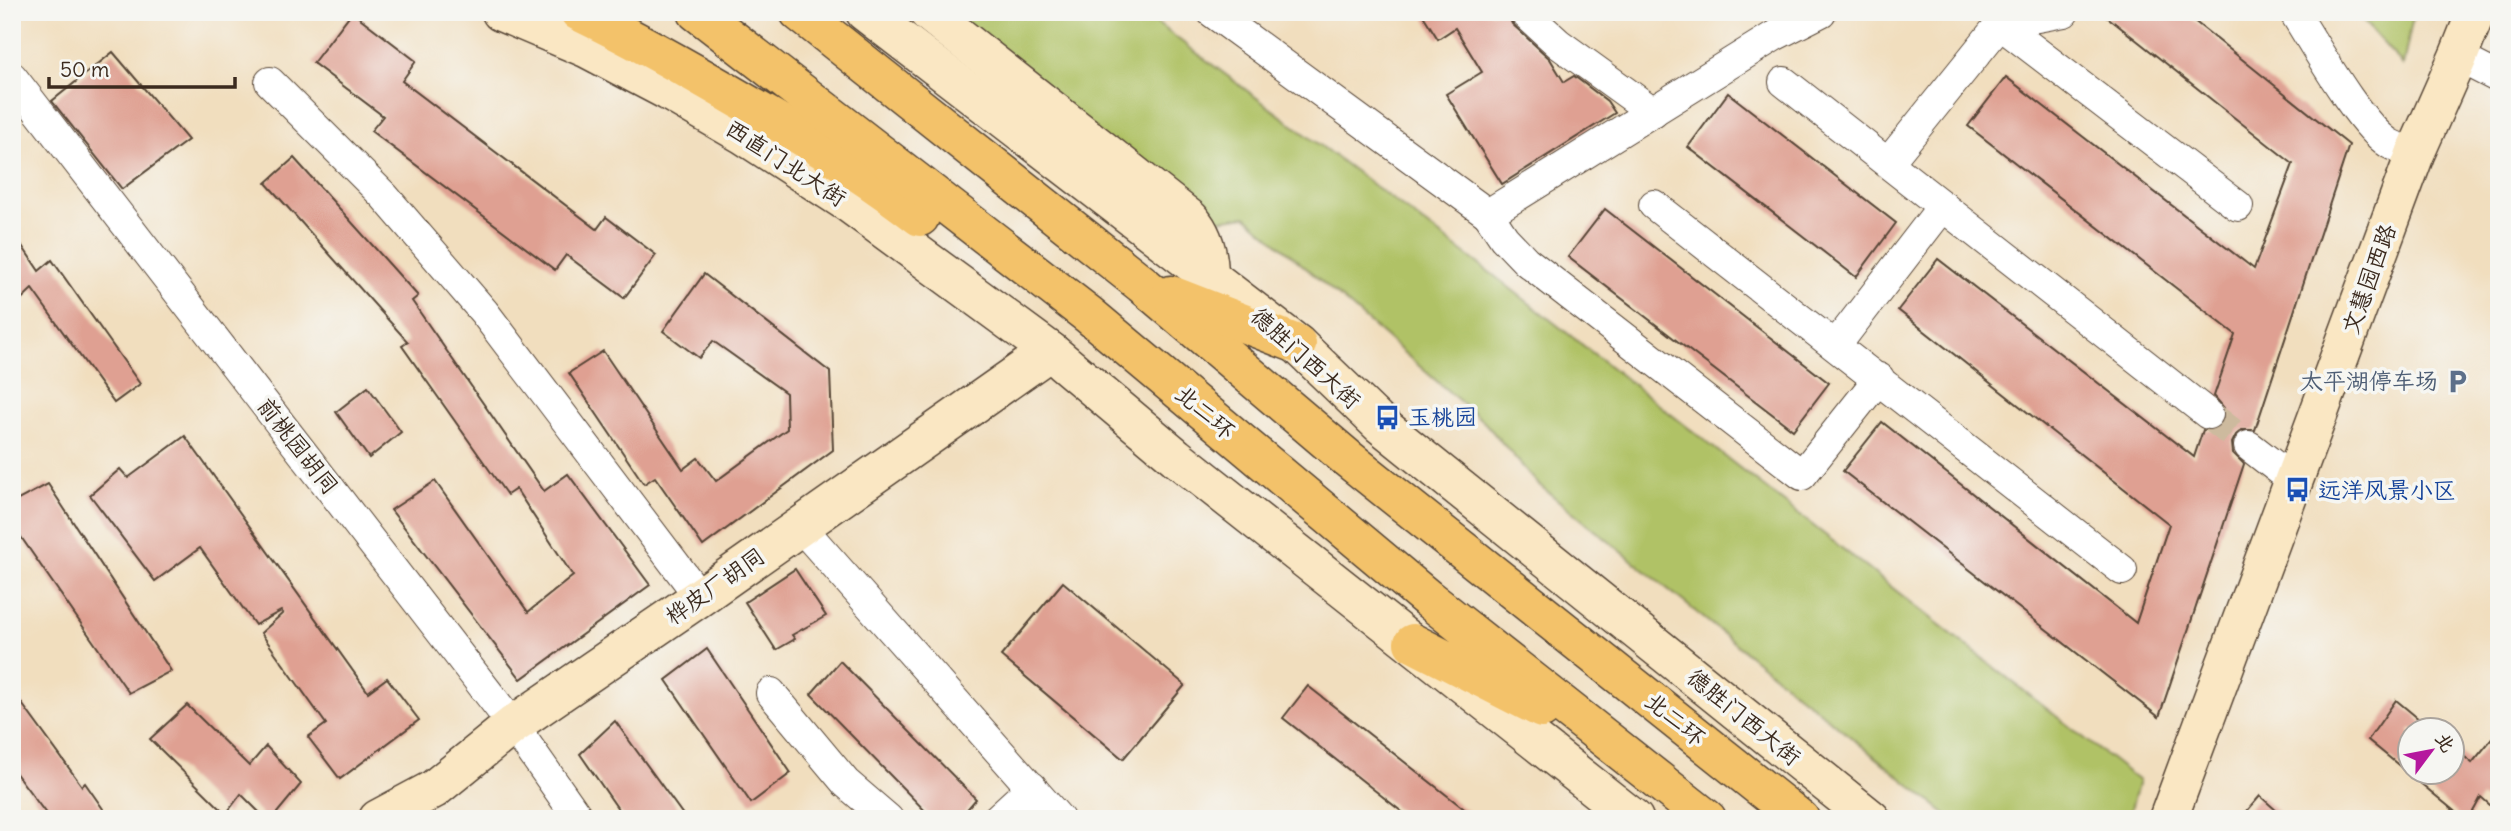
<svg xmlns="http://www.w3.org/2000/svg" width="2511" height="831" viewBox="0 0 2511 831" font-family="Delius,'LXGW WenKai TC',sans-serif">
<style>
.green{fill:#b0c266;stroke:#767642;stroke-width:2}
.building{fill:#dfa092}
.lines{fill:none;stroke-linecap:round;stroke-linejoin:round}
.street-tunnel{stroke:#cdba9e;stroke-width:30;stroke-dasharray:30 15;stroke-linecap:butt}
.street-casing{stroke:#564536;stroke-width:32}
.secondary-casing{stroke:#564536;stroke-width:41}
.highway-casing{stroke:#564536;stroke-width:41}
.street{stroke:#fff;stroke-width:30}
.secondary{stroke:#fae7c3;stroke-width:38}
.highway{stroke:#f3c26a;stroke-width:38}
.labels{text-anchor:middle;stroke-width:7;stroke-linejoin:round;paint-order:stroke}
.street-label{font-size:23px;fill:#3b2a1e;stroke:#f6f6f2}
.service-label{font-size:23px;fill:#4e5e75;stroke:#f6f6f2;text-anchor:end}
.transit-label{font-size:23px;fill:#164399;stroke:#f6f6f2;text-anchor:start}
</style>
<rect width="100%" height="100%" fill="#f6f6f2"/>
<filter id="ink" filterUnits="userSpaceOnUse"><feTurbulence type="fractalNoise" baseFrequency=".0143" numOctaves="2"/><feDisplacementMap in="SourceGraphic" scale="14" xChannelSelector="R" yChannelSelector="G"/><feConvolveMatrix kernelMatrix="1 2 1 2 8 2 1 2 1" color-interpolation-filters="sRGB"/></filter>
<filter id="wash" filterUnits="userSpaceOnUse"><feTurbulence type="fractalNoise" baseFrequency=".00686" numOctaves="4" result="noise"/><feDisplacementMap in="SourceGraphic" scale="28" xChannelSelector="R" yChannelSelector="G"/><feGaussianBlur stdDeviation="1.57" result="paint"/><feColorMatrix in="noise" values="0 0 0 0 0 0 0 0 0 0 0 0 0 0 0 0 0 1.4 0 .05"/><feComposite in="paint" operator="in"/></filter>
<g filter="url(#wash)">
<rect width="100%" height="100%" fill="#f1debe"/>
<g class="green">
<path d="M 943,12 L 1142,12 L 1492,274 L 2139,781 L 2128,819 L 1952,819 L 1538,484 L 1485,423 L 1246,216 L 1204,222 Z"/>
<path d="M 2355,12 L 2414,12 L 2403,65 Z"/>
</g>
<g id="blocks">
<g class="building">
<path d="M 352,12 L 416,61 L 402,81 L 597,229 L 606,217 L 656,255 L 624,298 L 566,255 L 555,270 L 371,131 L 383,116 L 313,63 Z"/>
<path d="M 1421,12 L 1507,12 L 1512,24 L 1550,59 L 1564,82 L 1574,76 L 1607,101 L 1615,113 L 1502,184 L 1446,94 L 1482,72 L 1455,28 L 1438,39 Z"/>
<path d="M 2101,12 L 2183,12 L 2349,145 L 2255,430 L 2242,430 L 2236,435 L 2232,443 L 2233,453 L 2244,464 L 2159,717 L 1843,471 L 1882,422 L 2136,623 L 2169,524 L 1898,310 L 1938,259 L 2194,457 L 2203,430 L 2214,430 L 2222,424 L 2225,416 L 2224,408 L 2214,396 L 2235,334 L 1968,126 L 2006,77 L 2254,269 L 2293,164 Z"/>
<path d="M 113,52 L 188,140 L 122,189 L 52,101 Z"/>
<path d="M 1728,93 L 1896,223 L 1856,277 L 1688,147 Z"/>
<path d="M 294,158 L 418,296 L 412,301 L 544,491 L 568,474 L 650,585 L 521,679 L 391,510 L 435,481 L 528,612 L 573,576 L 516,489 L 507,495 L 402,346 L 408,342 L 266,183 Z"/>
<path d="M 1605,209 L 1829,383 L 1793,430 L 1568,257 Z"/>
<path d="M 12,231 L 39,271 L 52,260 L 140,384 L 114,403 L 32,289 L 12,308 Z"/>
<path d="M 704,274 L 830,372 L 833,450 L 703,546 L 655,477 L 644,484 L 569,373 L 603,351 L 683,469 L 698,458 L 716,481 L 787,429 L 786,393 L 713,341 L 699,358 L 663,331 Z"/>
<path d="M 368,387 L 401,432 L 369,458 L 336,412 Z"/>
<path d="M 185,436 L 368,692 L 387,678 L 419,720 L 340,779 L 308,737 L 326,724 L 261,633 L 283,613 L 281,611 L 255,625 L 200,548 L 155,581 L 90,495 L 120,469 L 128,478 Z"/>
<path d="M 48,484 L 171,671 L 129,693 L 12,524 L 12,503 Z"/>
<path d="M 795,569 L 826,616 L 792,635 L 795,639 L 776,650 L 745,602 Z"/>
<path d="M 1063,582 L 1185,685 L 1123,759 L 1001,656 Z"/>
<path d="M 707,649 L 791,773 L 751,803 L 666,680 Z"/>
<path d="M 840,661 L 976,799 L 959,819 L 933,819 L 811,694 Z"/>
<path d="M 1308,686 L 1477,819 L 1411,819 L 1283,718 Z"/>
<path d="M 12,690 L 82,786 L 85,783 L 110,819 L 50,819 L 12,768 Z"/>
<path d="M 2396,700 L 2432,730 L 2410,730 L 2410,772 L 2452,772 L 2452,746 L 2472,763 L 2499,730 L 2499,813 L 2481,797 L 2469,819 L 2464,819 L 2368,740 Z"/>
<path d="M 187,705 L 249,766 L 266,746 L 301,784 L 272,819 L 266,819 L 241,794 L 226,814 L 150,739 Z"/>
<path d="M 615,721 L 686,819 L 625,819 L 580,754 Z"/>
<path d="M 2260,796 L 2286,819 L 2240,819 Z"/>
</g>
</g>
</g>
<g filter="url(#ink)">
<use href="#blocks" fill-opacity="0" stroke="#564536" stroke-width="2"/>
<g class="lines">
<path class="street-tunnel" d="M 2208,414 L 2249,446"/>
<defs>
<g id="street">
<path d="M 1212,12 L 1488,214 L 1774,36 L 1821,12"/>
<path d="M 1524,12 L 1559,44 L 1653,112"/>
<path d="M 2294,12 C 2315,45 2359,125 2390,144 C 2398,148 2407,151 2415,154"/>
<path d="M 2000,24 L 2238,206"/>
<path d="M 2458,57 L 2499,78"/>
<path d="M 12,77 L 513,725 L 579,819"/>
<path d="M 270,82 L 384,196 L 484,312 L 700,597"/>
<path d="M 1784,82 L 2208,414"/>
<path d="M 1888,163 L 2000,24 L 2064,12"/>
<path d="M 1654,205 L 2122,570"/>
<path d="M 1488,214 L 1504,238 L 1526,261 L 1802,475 L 1879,378"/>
<path d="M 1836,345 L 1943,206"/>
<path d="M 2249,446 L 2294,481"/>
<path d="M 800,526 L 1059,819"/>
<path d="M 771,693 L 846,783 L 888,819"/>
<path d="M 997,819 L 1032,787"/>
</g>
<g id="secondary">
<path d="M 501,12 L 586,48 L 668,91 L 744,135 L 847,202 L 1050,351 L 1176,457 L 1634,819"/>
<path d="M 865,12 L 1297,344 L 1381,425 L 1871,819"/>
<path d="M 928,12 L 1190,219 C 1204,235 1209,255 1209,276"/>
<path d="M 378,819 L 434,789 L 513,725 L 700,597 L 1050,351"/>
<path d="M 2168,819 L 2415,154 L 2458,57 L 2476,12"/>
</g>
<g id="highway">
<path d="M 579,12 C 637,40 693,72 749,105 C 808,139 866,175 920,217"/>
<path d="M 697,12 L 1089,315 L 1427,598 L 1707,819"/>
<path d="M 799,12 L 1142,284 L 1347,458 L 1800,819"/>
<path d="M 1171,295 L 1297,344"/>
<path d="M 1413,643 L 1542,709"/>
</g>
</defs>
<use href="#street" class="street-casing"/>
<use href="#secondary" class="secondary-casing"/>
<use href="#highway" class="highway-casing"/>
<use href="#street" class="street"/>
<use href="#secondary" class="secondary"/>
<use href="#highway" class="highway"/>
</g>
</g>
<defs>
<symbol id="parking-bare" viewBox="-9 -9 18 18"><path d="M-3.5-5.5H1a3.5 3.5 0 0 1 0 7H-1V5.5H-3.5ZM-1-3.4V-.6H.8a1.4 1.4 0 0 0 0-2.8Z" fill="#5c6f8a" stroke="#f6f6f2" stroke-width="2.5" paint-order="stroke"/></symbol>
<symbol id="bus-bare" viewBox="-9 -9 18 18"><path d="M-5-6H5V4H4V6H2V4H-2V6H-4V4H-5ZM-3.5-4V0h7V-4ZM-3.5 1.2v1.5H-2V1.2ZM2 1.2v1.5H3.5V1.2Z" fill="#1a4fb4" stroke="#f6f6f2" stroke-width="2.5" paint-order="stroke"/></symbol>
</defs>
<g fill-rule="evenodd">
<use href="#parking-bare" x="2440" y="364" width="35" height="35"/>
<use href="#bus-bare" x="1370" y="400" width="35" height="35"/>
<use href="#bus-bare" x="2280" y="472" width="35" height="35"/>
</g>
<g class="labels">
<g class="street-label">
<text transform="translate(786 163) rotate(33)" y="8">西直门北大街</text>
<text transform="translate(2369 279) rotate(-70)" y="8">文慧园西路</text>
<text transform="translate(1306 358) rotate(42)" y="8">德胜门西大街</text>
<text transform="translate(1205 412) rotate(40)" y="8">北二环</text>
<text transform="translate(298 446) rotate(52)" y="8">前桃园胡同</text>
<text transform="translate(715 586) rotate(-35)" y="8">桦皮厂胡同</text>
<text transform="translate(1744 717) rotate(39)" y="8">德胜门西大街</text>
<text transform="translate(1675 719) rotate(39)" y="8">北二环</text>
</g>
<g class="service-label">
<text x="2438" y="389">太平湖停车场</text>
</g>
<g class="transit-label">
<text x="1408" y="425">玉桃园</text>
<text x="2318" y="498">远洋风景小区</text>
</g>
</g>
<rect width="2511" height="831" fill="none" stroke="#f6f6f2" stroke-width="42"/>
<g transform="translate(2431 751) rotate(58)"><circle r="33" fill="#f6f6f2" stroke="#aba49d" stroke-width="2"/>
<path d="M0-5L12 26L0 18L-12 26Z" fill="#b5179e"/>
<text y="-10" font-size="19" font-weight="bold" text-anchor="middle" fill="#3b2a1e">北</text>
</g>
<path d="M49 77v10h186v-10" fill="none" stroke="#3b2a1e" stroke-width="3.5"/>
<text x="60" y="77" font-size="21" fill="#3b2a1e" stroke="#f6f6f2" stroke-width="5" paint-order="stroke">50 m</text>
</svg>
